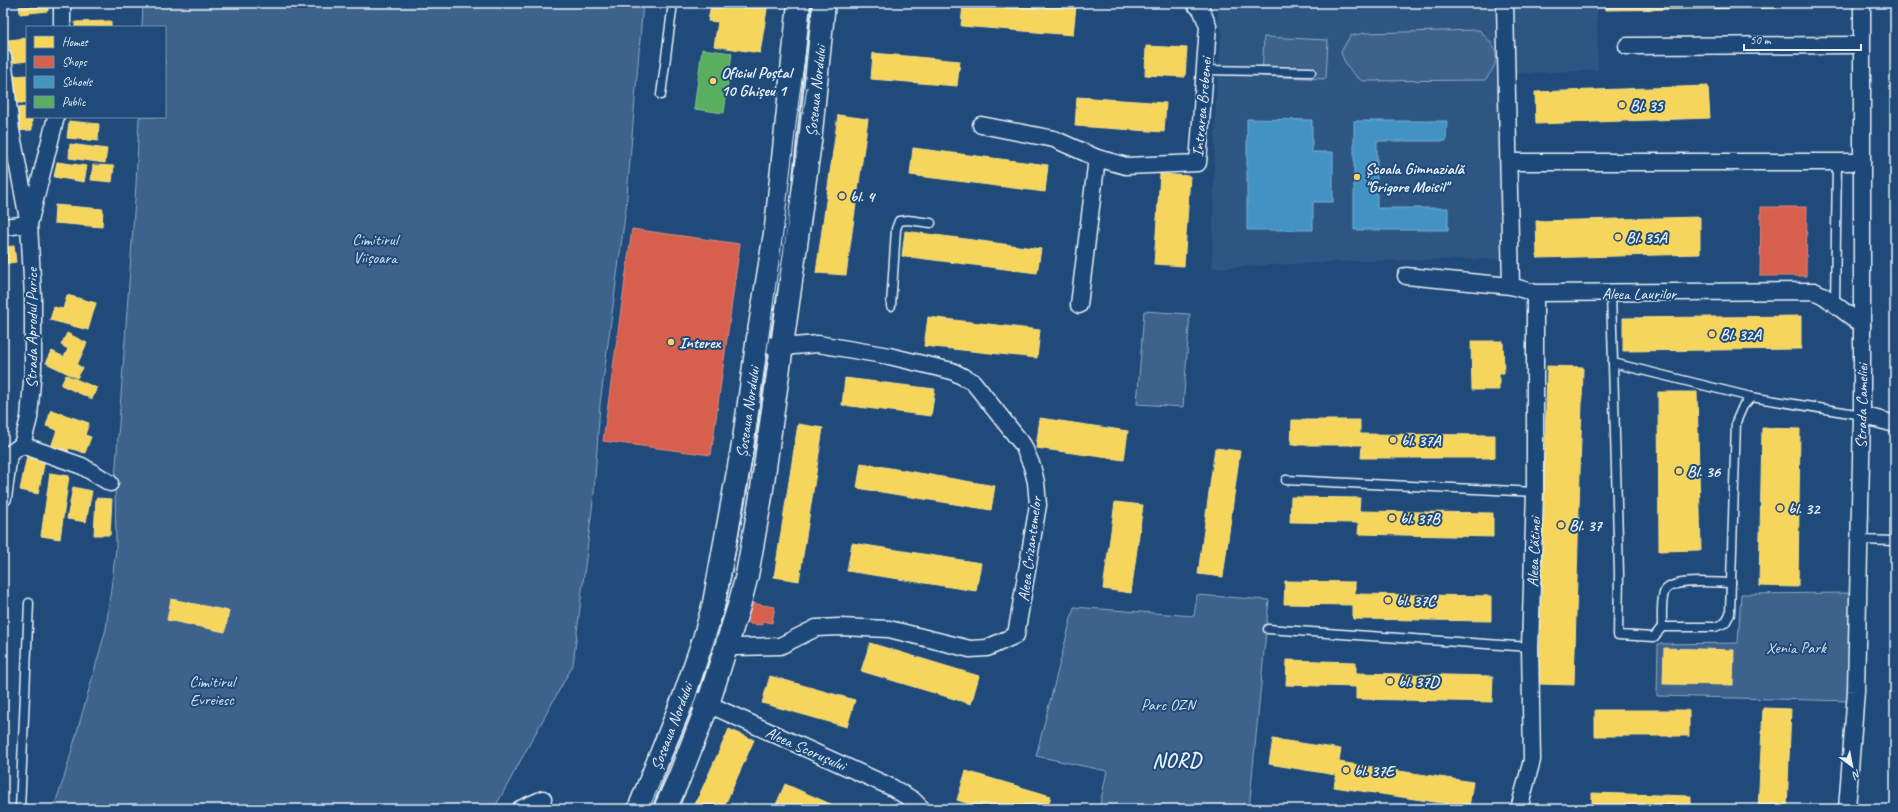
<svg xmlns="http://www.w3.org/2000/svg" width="1898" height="812" viewBox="0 0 1898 812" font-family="Caveat,sans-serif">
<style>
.built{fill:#2e5683}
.green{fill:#3c628c;stroke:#92aac2}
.homes{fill:#f6d55c;stroke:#f2dd8b}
.shops{fill:#d6604d;stroke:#db8c80}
.schools{fill:#4393c3;stroke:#74afd3}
.public{fill:#5aae61;stroke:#85c28e}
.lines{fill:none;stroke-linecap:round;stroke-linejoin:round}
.lane-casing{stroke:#e8f1f8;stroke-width:11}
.street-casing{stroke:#e8f1f8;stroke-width:19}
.secondary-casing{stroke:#e8f1f8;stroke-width:25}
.lane{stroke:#1f4a7a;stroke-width:8}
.street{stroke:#1f4a7a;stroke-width:16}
.secondary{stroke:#1f4a7a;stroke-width:22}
.tram{stroke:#e8f1f8;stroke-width:1}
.poi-dot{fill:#ffd166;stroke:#1f4a7a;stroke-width:1.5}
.labels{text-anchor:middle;stroke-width:4;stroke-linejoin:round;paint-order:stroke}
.poi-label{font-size:16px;font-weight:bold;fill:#e8f1f8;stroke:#1f4a7a;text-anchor:start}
.street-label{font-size:16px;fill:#e8f1f8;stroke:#1f4a7a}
.park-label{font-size:16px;fill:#d7e3ed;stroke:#1f4a7a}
.district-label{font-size:20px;font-weight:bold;letter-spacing:1px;fill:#e8f1f8;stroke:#1f4a7a}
</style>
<rect width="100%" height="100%" fill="#1f4a7a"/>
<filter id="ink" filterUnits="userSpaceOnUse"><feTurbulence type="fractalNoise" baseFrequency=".025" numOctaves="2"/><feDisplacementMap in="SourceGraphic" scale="8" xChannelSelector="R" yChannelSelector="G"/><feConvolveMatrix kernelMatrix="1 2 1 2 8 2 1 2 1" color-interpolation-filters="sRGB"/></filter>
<g filter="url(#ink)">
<g class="built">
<path d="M 1218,3 L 1498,3 L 1501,259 L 1354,261 L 1212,268 L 1216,95 L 1222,28 L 1218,27 Z"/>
<path d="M 1511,3 L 1597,3 L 1598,70 L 1512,74 Z"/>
</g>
<g class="green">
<path d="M 143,3 L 643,3 L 626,208 L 600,404 L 594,493 L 573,665 L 494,809 L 53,809 L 64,778 L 106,629 L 116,548 L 115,479 L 136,185 L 139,117 L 165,117 L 165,27 L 142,27 Z"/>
<path d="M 1479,30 C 1498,48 1503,58 1485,80 L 1362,81 C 1351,72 1345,65 1341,52 L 1350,36 L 1365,33 Z"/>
<path d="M 1264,37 L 1328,40 L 1326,79 L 1262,76 Z"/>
<path d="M 1144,311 L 1190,314 L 1183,407 L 1137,404 Z"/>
<path d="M 1850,593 L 1849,701 L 1657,696 L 1658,644 L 1738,643 L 1741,594 Z"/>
<path d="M 1197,595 L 1269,600 L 1249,809 L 1099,809 L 1107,771 L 1036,756 L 1074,607 L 1194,616 Z"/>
</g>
<g class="homes">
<path d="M 19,3 L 48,3 L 48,11 L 20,14 Z"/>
<path d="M 722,3 L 768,3 L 760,53 L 714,46 L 718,22 L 708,21 L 711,4 L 721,6 Z"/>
<path d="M 963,3 L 1041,3 L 1076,6 L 1073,35 L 961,26 Z"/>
<path d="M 1606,3 L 1777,3 L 1777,8 L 1606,10 Z"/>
<path d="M 111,21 L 111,27 L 75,27 L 75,22 Z"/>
<path d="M 27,38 L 27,61 L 11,63 L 8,40 Z"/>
<path d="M 1146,46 L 1187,48 L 1185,77 L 1145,75 Z"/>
<path d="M 873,53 L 960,61 L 957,86 L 871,79 Z"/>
<path d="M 27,75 L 27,103 L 15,103 L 14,76 Z"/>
<path d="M 1708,86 L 1710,118 L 1536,124 L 1535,92 Z"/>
<path d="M 1077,97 L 1166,103 L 1164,132 L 1075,126 Z"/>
<path d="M 27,107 L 27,117 L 32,117 L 32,130 L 14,131 L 13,108 Z"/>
<path d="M 838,115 L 868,119 L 846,275 L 816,273 Z"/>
<path d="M 69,121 L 99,124 L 98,141 L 67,138 Z"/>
<path d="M 70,144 L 107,149 L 105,163 L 69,158 Z"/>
<path d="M 913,148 L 1048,165 L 1045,192 L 910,175 Z"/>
<path d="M 57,162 L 87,166 L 84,182 L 54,177 Z"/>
<path d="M 93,165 L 114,166 L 112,182 L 91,180 Z"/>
<path d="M 1160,174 L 1190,176 L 1184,266 L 1154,264 Z"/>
<path d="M 55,205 L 103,209 L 102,227 L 54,223 Z"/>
<path d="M 1700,217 L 1700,254 L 1537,258 L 1536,221 Z"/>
<path d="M 905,231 L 1041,249 L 1037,273 L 902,256 Z"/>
<path d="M 14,246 L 16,262 L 3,264 L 3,247 Z"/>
<path d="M 67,295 L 96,303 L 88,330 L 50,320 L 54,307 L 63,309 Z"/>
<path d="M 1801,316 L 1801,349 L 1623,351 L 1623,318 Z"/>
<path d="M 928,317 L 1040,330 L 1037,358 L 924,346 Z"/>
<path d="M 67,333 L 87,343 L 77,365 L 83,368 L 77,378 L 46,363 L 52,351 L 64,357 L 68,349 L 61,345 Z"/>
<path d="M 1471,341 L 1503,341 L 1504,373 L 1499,373 L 1499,390 L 1472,390 Z"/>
<path d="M 1547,366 L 1583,367 L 1574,685 L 1539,684 Z"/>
<path d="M 66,375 L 97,388 L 92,399 L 61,385 Z"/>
<path d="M 845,378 L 935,389 L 931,416 L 842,405 Z"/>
<path d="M 1658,392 L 1697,392 L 1701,550 L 1659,551 Z"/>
<path d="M 51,410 L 89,423 L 85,435 L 91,437 L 85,453 L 69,448 L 68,452 L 51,447 L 57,430 L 46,426 Z"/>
<path d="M 1040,418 L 1128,431 L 1124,460 L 1036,448 Z"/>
<path d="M 1292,420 L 1360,420 L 1360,434 L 1495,435 L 1495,458 L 1361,458 L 1362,445 L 1291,445 Z"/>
<path d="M 798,424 L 823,428 L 799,581 L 774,577 Z"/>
<path d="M 1762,428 L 1800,429 L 1798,587 L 1759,586 Z"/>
<path d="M 1215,448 L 1240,451 L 1223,577 L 1198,574 Z"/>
<path d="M 27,456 L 45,460 L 38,494 L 20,490 Z"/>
<path d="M 861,463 L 995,486 L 991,510 L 857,488 Z"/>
<path d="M 50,473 L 69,476 L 60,539 L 41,536 Z"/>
<path d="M 73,487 L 92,491 L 86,522 L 67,519 Z"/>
<path d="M 1291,497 L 1360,498 L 1359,511 L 1493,513 L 1493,537 L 1358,534 L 1359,523 L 1290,522 Z"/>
<path d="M 96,498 L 112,499 L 110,535 L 94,535 Z"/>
<path d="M 1115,502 L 1143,505 L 1131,593 L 1103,589 Z"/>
<path d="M 852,543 L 981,563 L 976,591 L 847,571 Z"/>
<path d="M 1285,581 L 1355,582 L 1355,594 L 1491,596 L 1491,621 L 1353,619 L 1353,605 L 1284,604 Z"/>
<path d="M 171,599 L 229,611 L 225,632 L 167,620 Z"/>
<path d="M 870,643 L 979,676 L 971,704 L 861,671 Z"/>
<path d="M 1664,648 L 1734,650 L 1733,685 L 1663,684 Z"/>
<path d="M 1287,660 L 1356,662 L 1356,673 L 1493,676 L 1492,702 L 1356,699 L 1356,687 L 1286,685 Z"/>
<path d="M 770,676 L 855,700 L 847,727 L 762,703 Z"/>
<path d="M 1763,708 L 1791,709 L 1787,809 L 1758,809 Z"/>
<rect x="1595" y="710" width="94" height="26"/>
<path d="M 729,729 L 754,740 L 723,809 L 693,809 Z"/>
<path d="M 1273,739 L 1341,749 L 1339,762 L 1473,782 L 1469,807 L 1334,787 L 1336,775 L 1269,764 Z"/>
<path d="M 966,771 L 1051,796 L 1047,809 L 985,809 L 957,800 Z"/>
<path d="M 785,784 L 842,809 L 779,809 L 775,807 Z"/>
<path d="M 1592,793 L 1691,796 L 1691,809 L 1592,809 Z"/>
</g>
<g class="shops">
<path d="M 1761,207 L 1807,207 L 1806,276 L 1760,276 Z"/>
<path d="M 632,229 L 740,244 L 711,455 L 603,441 Z"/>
<path d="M 750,603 L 775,607 L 772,623 L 762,621 L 762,625 L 750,624 L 747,618 Z"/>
</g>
<g class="schools">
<path d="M 1247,119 L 1312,120 L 1312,152 L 1333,152 L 1333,202 L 1313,202 L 1313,230 L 1247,230 Z"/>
<path d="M 1354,121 L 1447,121 L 1446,141 L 1377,141 L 1377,208 L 1448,208 L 1448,230 L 1354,230 Z"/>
</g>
<path class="public" d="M 702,49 L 732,53 L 724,113 L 694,109 Z"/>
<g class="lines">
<defs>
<g id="lane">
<path d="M 1204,70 L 1311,72"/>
<path d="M 661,95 L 673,3"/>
<path d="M 1611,294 L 1619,573 L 1618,635 L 1654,637 L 1662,627 L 1715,627 L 1725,623 L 1730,614 L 1736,422 L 1743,406 L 1751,397"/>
<path d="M 1835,305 L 1837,162"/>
<path d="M 891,306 L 896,229 L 899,221 L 908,220 L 931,223"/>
<path d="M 1613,363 L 1751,397 L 1862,415"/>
<path d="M 1286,480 L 1535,492"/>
<path d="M 1859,540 L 1895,541"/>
<path d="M 1662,627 C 1662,616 1661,602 1664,593 C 1669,577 1716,583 1731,583"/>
<path d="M 1268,629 L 1530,647"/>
<path d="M 20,809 L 29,603"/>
</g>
<g id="street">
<path d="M 62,3 L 62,27"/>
<path d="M 1505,3 L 1511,286"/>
<path d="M 1627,46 L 1861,45"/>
<path d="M 3,57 L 11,130 L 28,219"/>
<path d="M 981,125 L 1054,139 L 1097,158 L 1079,305"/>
<path d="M 1097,158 L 1126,166 L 1198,163 L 1208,26 L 1201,9 L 1194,3"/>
<path d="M 1510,162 L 1862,162"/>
<path d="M 3,227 L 29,224"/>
<path d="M 1406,276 L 1511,286 L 1535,293 L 1814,291 L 1824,296 L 1862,325"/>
<path d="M 1862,415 L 1895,424"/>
<path d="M 22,445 L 29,418 L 33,369 L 33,296 L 29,224 L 56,117"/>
<path d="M 22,445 L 82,466 L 110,483"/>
<path d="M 3,498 L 9,454 L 22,445"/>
<path d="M 728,645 L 736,647 L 780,646 L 816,628 L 839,627 L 889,629 L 970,649 L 987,648 L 1016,635 L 1038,505 L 1036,482 L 1032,466 L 1023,445 L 973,382 L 952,371 L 889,356 L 818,344 L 781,347 L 757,344"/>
<path d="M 684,697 L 708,704 L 891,787 L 913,800 L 922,809"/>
<path d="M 520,809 L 543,799"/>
<path d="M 1519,809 L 1532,760 L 1530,647 L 1535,492 L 1535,293"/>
<path d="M 1847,809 L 1856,691 L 1862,415 L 1862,3"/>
</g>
<g id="secondary">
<path d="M 639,809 L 684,697 L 704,639 L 714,603 L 744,439 L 757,344 L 776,227 L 799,3"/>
<path d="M 665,809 L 679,778 L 708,704 L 739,606 L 747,575 L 761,496 L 796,245 L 810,142 L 824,3"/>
</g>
</defs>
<use href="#lane" class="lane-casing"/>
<use href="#street" class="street-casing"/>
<use href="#secondary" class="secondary-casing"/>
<use href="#lane" class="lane"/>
<use href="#street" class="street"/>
<use href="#secondary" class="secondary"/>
<g class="tram">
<path d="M 803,114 L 807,87"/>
<path d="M 649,809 L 692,709 L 724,611 L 748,489 L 784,225 L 799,99 L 813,3"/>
</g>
</g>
</g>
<g class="poi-dot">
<circle cx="713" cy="81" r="4"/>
<circle cx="1622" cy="105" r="4"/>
<circle cx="1357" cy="177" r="4"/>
<circle cx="842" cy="196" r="4"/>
<circle cx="1618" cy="237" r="4"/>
<circle cx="1712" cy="334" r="4"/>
<circle cx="671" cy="342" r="4"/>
<circle cx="1393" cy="440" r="4"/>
<circle cx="1679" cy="471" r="4"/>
<circle cx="1780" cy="508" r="4"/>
<circle cx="1392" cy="518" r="4"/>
<circle cx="1561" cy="525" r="4"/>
<circle cx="1388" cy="600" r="4"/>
<circle cx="1390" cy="681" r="4"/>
<circle cx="1346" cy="770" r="4"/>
</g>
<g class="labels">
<g class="poi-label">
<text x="721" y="78">Oficiul Poștal<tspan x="721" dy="18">10 Ghișeu 1</tspan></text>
<text x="1630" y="111">Bl. 35</text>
<text x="1365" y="174">Școala Gimnazială<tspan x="1365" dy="18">"Grigore Moisil"</tspan></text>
<text x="850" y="202">bl. 4</text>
<text x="1626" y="243">Bl. 35A</text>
<text x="1720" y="340">Bl. 32A</text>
<text x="679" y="348">Interex</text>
<text x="1401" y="446">bl. 37A</text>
<text x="1687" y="477">Bl. 36</text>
<text x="1788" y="514">bl. 32</text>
<text x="1400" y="524">bl. 37B</text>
<text x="1569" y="531">Bl. 37</text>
<text x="1396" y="606">bl. 37C</text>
<text x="1398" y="687">bl. 37D</text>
<text x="1354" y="776">bl. 37E</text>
</g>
<g class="street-label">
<text transform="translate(815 91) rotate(-84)" y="6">Șoseaua Nordului</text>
<text transform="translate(1201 107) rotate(-85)" y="6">Intrarea Brebenei</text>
<text x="1639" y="299">Aleea Laurilor</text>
<text transform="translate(31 328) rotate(-90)" y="6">Strada Aprodul Purice</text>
<text transform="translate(1861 406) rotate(-89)" y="6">Strada Cameliei</text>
<text transform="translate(747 412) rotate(-82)" y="6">Șoseaua Nordului</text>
<text transform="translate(1029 549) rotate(-83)" y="6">Aleea Crizantemelor</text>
<text transform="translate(1533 552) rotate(-88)" y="6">Aleea Cătinei</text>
<text transform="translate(671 726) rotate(-69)" y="6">Șoseaua Nordului</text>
<text transform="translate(806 748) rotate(24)" y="6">Aleea Scorușului</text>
</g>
<g class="park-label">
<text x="375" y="245">Cimitirul<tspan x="375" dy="18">Viișoara</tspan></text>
<text x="1796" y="653">Xenia Park</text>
<text x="212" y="687">Cimitirul<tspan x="212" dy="18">Evreiesc</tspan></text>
<text x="1168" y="710">Parc OZN</text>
</g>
<g class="district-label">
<text x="1177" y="767">NORD</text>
</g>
</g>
<rect width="1898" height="812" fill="none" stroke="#1f4a7a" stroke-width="16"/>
<rect x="8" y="8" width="1882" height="796" fill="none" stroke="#e8f1f8" stroke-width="1.5" filter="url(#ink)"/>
<rect x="26" y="26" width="140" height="92" fill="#1f4a7a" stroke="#6f8dac"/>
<rect x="34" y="36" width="20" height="12" fill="#f6d55c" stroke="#6f8dac"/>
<text x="62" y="46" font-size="12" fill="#e8f1f8">Homes</text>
<rect x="34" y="56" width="20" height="12" fill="#d6604d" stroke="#6f8dac"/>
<text x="62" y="66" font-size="12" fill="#e8f1f8">Shops</text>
<rect x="34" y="76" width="20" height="12" fill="#4393c3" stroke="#6f8dac"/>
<text x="62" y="86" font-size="12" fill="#e8f1f8">Schools</text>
<rect x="34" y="96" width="20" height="12" fill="#5aae61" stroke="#6f8dac"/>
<text x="62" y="106" font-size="12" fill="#e8f1f8">Public</text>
<g transform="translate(1852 766) rotate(148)" stroke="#1f4a7a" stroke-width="3" paint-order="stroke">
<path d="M0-3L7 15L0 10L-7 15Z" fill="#e8f1f8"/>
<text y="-6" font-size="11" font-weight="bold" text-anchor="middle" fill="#e8f1f8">N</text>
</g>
<path d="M1744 44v6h117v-6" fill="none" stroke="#e8f1f8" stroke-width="2"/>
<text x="1750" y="44" font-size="12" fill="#e8f1f8" stroke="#1f4a7a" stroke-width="3" paint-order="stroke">50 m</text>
</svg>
